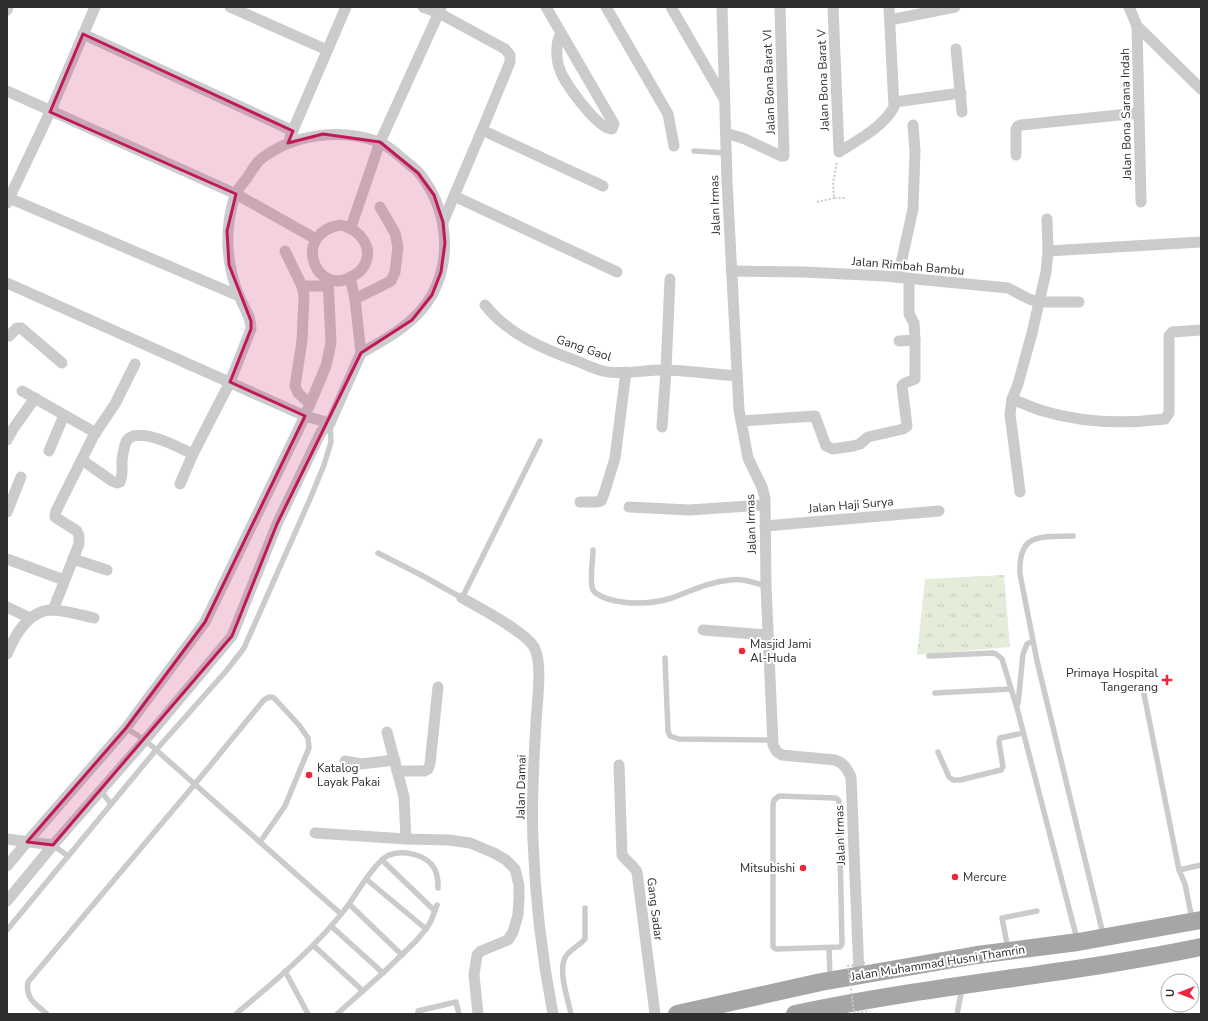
<svg xmlns="http://www.w3.org/2000/svg" width="1208" height="1021" viewBox="0 0 1208 1021" font-family="'Nunito Sans',sans-serif">
<style>
.park{fill:url(#park-tufts)}
.lines{fill:none;stroke-linecap:round;stroke-linejoin:round}
.path{stroke:#cbcbcb;stroke-width:2;stroke-dasharray:2 2;stroke-linecap:butt}
.service{stroke:#cbcbcb;stroke-width:5.5}
.minor{stroke:#cbcbcb;stroke-width:11}
.primary{stroke:#a6a6a6;stroke-width:18}
.path-bridge{stroke:#cbcbcb;stroke-width:2;stroke-dasharray:2 2;stroke-linecap:butt}
.marked{fill:#c2185b;fill-opacity:0.2;stroke:#c2185b;stroke-width:3;stroke-linejoin:round}
.poi-dot{fill:#ee263d;stroke:#fff;stroke-width:1.5}
.labels{text-anchor:middle;stroke-width:4;stroke-linejoin:round;paint-order:stroke}
.street-label{font-size:12px;fill:#2e2e2e;stroke:#fff}
.poi-label{font-size:12px;fill:#2e2e2e;stroke:#fff;text-anchor:start}
</style>
<defs>
<pattern id="park-tufts" width="24" height="20" patternUnits="userSpaceOnUse"><rect width="24" height="20" fill="#e5ecda"/><path d="M3 7l-1-3M5 7V3M7 7l1-3M15 17l-1-3M17 17v-4M19 17l1-3" fill="none" stroke="#c5cbbb"/></pattern>
</defs>
<rect width="100%" height="100%" fill="#fff"/>
<path class="park" d="M 1004,575 L 1010,647 L 917,655 L 925,579 Z"/>
<g class="lines">
<g class="path">
<path d="M 837,163 L 833,182 L 834,198 L 845,198"/>
<path d="M 817,202 L 834,198"/>
</g>
<g class="service">
<path d="M 694,151 L 726,153"/>
<path d="M 1073,536 C 1041,537 1018,532 1020,574 L 1037,661 L 1103,934"/>
<path d="M 593,550 C 593,560 589,582 593,590 C 596,595 603,597 608,599 C 628,605 652,604 672,598 C 691,591 709,582 730,580 C 743,578 754,583 766,586"/>
<path d="M 378,553 L 421,575 L 462,598 L 540,441"/>
<path d="M 929,656 L 992,653 L 996,654 L 1002,659 L 1017,708 L 1077,939"/>
<path d="M 665,658 L 668,731 L 670,736 L 679,739 L 772,740"/>
<path d="M 1143,689 L 1179,870 L 1185,884 L 1192,919"/>
<path d="M 935,693 L 1011,689"/>
<path d="M 1018,704 L 1023,654 L 1027,644 L 1033,641"/>
<path d="M 126,728 L 145,740 L 341,914"/>
<path d="M 938,752 L 949,777 L 953,780 L 960,780 L 1001,770 L 1003,767 L 999,742 L 1000,738 L 1023,733"/>
<path d="M 101,791 L 111,804"/>
<path d="M 779,796 L 834,798 L 836,798 L 839,801 L 842,944 L 840,947 L 776,949 L 773,947 L 773,804 L 774,800 Z"/>
<path d="M 53,845 L 68,856"/>
<path d="M 382,860 L 435,911"/>
<path d="M 1179,870 L 1201,865"/>
<path d="M 366,879 L 426,929"/>
<path d="M 349,904 L 402,955"/>
<path d="M 331,926 L 383,973"/>
<path d="M 7,930 L 156,750 L 227,670 L 244,648 L 310,499 L 324,465 L 331,442 L 330,423"/>
<path d="M 313,945 L 363,991"/>
<path d="M 829,948 L 830,978"/>
<path d="M 1008,949 L 1002,918 L 1037,911"/>
<path d="M 285,971 L 308,1014"/>
<path d="M 47,1014 C 36,1004 25,999 28,982 L 195,784 L 263,701 C 267,697 270,696 274,698 L 299,725 L 308,738 L 309,748 L 285,806 L 260,842"/>
<path d="M 236,1014 C 269,986 303,958 332,925 C 338,918 344,911 349,904 C 358,891 374,864 387,856 C 401,849 426,854 434,868 C 438,874 438,881 438,888"/>
<path d="M 337,1014 L 383,973 L 416,941 L 426,929 L 431,921 L 437,905"/>
<path d="M 418,1014 L 418,1011 L 456,1002 L 459,1014"/>
<path d="M 571,1014 C 568,999 557,969 566,956 C 571,949 580,945 585,939 L 585,908"/>
<path d="M 957,1014 L 962,989"/>
</g>
<g class="minor">
<path d="M 230,7 L 327,50"/>
<path d="M 423,7 L 439,13 L 505,49 L 510,55 L 510,62 L 482,130 L 443,222"/>
<path d="M 546,7 L 614,124 L 612,129 C 598,130 564,82 560,70 C 556,60 555,43 561,33"/>
<path d="M 606,7 L 668,114 L 674,146"/>
<path d="M 671,7 L 723,97"/>
<path d="M 722,7 L 727,181 L 739,410 L 748,458 L 762,487 L 765,498 L 766,586 L 773,745 L 777,752 L 782,755 L 835,760 C 844,763 847,769 851,777 L 859,975"/>
<path d="M 833,7 L 839,152 C 858,140 883,127 894,107 L 889,7"/>
<path d="M 1129,7 L 1137,26 L 1201,89"/>
<path d="M 7,10 L 8,7"/>
<path d="M 890,20 L 955,7"/>
<path d="M 1137,26 L 1141,202"/>
<path d="M 83,34 L 293,131"/>
<path d="M 956,49 L 962,112"/>
<path d="M 7,91 L 236,194 L 316,239"/>
<path d="M 895,102 L 961,93"/>
<path d="M 482,130 L 603,186"/>
<path d="M 726,133 L 745,139 L 781,156 L 784,156 L 780,7"/>
<path d="M 290,137 L 346,7"/>
<path d="M 1016,155 L 1016,129 L 1018,126 L 1021,125 L 1139,113"/>
<path d="M 454,196 L 617,272"/>
<path d="M 9,198 L 239,296"/>
<path d="M 7,203 L 50,112 L 95,7"/>
<path d="M 341,225 C 361,230 376,249 362,269 C 358,274 353,276 347,279 C 313,292 293,232 341,225 Z"/>
<path d="M 351,227 L 380,142 L 441,8"/>
<path d="M 285,251 L 302,286 L 304,296 L 302,341 L 295,386 L 298,393 L 310,404"/>
<path d="M 1048,251 L 1201,242"/>
<path d="M 731,271 L 804,272 L 885,276 L 1008,288 L 1029,299 L 1039,302 L 1079,302"/>
<path d="M 898,277 L 913,209 L 915,151 L 913,125"/>
<path d="M 7,283 L 305,416 L 330,423"/>
<path d="M 302,286 L 328,286"/>
<path d="M 355,299 L 391,281 L 395,272 L 398,247 L 395,233 L 380,207"/>
<path d="M 485,305 C 508,334 543,349 577,361 C 586,365 594,369 603,371 C 623,376 646,369 667,370 C 690,371 713,374 736,376"/>
<path d="M 7,336 L 9,336 L 17,328 L 21,328 L 62,363"/>
<path d="M 899,341 L 915,340 L 914,323 L 909,314 L 909,278"/>
<path d="M 22,391 L 96,433"/>
<path d="M 1012,399 C 1022,403 1033,408 1043,411 C 1083,423 1124,424 1165,419 L 1169,413 L 1169,336 L 1172,332 L 1201,330"/>
<path d="M 741,421 L 815,416 L 826,446 L 833,449 L 853,446 L 860,444 L 868,437 L 903,429 L 907,426 L 902,386 L 905,383 L 915,379 L 915,340"/>
<path d="M 662,427 L 666,370 L 670,279"/>
<path d="M 7,440 L 13,429 L 35,398"/>
<path d="M 49,451 L 64,415"/>
<path d="M 82,460 L 112,481 L 117,483 L 120,482 C 123,475 122,468 122,461 C 122,456 124,450 125,445 C 131,421 180,448 193,454"/>
<path d="M 180,484 L 193,454 L 230,382 L 251,329 C 251,316 244,308 239,296 C 226,264 224,228 235,196 C 237,189 243,183 247,178 C 251,172 256,163 261,159 C 293,134 340,128 379,142 C 387,145 396,153 403,159 C 408,164 415,168 419,173 C 447,207 453,256 432,295 C 416,323 388,338 361,353"/>
<path d="M 1020,492 L 1010,414 L 1012,399 L 1018,384 L 1032,333 L 1046,272 L 1048,251 L 1047,219"/>
<path d="M 580,502 L 596,502 L 601,501 L 604,494 L 615,458 L 626,372"/>
<path d="M 629,507 L 689,510 L 765,505"/>
<path d="M 7,512 L 21,477"/>
<path d="M 765,526 L 939,511"/>
<path d="M 7,559 L 64,580"/>
<path d="M 73,559 L 107,570"/>
<path d="M 462,598 C 480,608 524,631 534,647 C 543,663 537,703 536,722 C 534,761 531,801 533,840 C 535,898 542,957 553,1014"/>
<path d="M 7,607 L 30,618"/>
<path d="M 53,610 L 79,544 L 79,536 L 77,531 L 55,517 L 56,511 L 94,435 L 115,404 L 135,364"/>
<path d="M 703,630 L 768,635"/>
<path d="M 7,654 C 15,635 28,611 51,610 C 65,610 81,615 94,618"/>
<path d="M 387,732 L 404,797 L 406,839"/>
<path d="M 345,761 L 361,764 L 395,760"/>
<path d="M 619,765 L 622,855 C 627,862 633,865 637,872 L 655,1014"/>
<path d="M 397,771 L 424,771 L 428,769 L 430,764 L 438,687"/>
<path d="M 315,833 L 406,839 L 448,840 L 470,843 L 494,853 L 506,860 L 515,869 L 519,885 L 519,898 L 518,915 L 513,932 L 508,940 L 481,951 L 477,955 L 474,975 L 478,1014"/>
<path d="M 7,839 L 53,845"/>
<path d="M 7,866 L 27,842 L 126,728 L 205,622 L 305,416 L 326,366 L 331,343 L 328,279"/>
<path d="M 7,901 L 53,845 L 145,740 L 232,636 L 277,524 L 321,432 L 330,423 L 361,353 L 355,299 L 350,277"/>
</g>
<g class="primary">
<path d="M 677,1014 L 821,982 L 977,955 L 1078,942 L 1201,920"/>
<path d="M 795,1014 C 929,985 1067,975 1201,947"/>
</g>
<path class="path-bridge" d="M 865,963 L 848,966 L 854,1013 L 870,1011"/>
</g>
<path class="marked" d="M 83,34 L 293,131 L 288,143 L 323,134 L 380,142 L 418,173 L 434,195 L 443,222 L 445,243 L 441,272 L 432,295 L 412,320 L 361,353 L 277,524 L 232,636 L 53,845 L 27,842 L 126,728 L 205,622 L 305,416 L 230,382 L 251,329 L 251,321 L 229,265 L 227,231 L 236,194 L 50,112 Z"/>
<g class="poi-dot">
<circle cx="742" cy="651" r="4"/>
<path d="M1165 674h4v4h4v4h-4v4h-4v-4h-4v-4h4z"/>
<circle cx="309" cy="775" r="4"/>
<circle cx="803" cy="868" r="4"/>
<circle cx="955" cy="877" r="4"/>
</g>
<g class="labels">
<g class="street-label">
<text transform="translate(823 80) rotate(-92)" y="4">Jalan Bona Barat V</text>
<text transform="translate(769 82) rotate(-92)" y="4">Jalan Bona Barat VI</text>
<text transform="translate(1126 114) rotate(-91)" y="4">Jalan Bona Sarana Indah</text>
<text transform="translate(715 205) rotate(-92)" y="4">Jalan Irmas</text>
<text transform="translate(908 266) rotate(5)" y="4">Jalan Rimbah Bambu</text>
<text transform="translate(584 348) rotate(19)" y="4">Gang Gaol</text>
<text transform="translate(851 505) rotate(-5)" y="4">Jalan Haji Surya</text>
<text transform="translate(751 524) rotate(-92)" y="4">Jalan Irmas</text>
<text transform="translate(521 787) rotate(-89)" y="4">Jalan Damai</text>
<text transform="translate(840 835) rotate(-92)" y="4">Jalan Irmas</text>
<text transform="translate(655 909) rotate(83)" y="4">Gang Sadar</text>
<text transform="translate(938 963) rotate(-9)" y="4">Jalan Muhammad Husni Thamrin</text>
</g>
<g class="poi-label">
<text x="750" y="648">Masjid Jami<tspan x="750" dy="14">Al-Huda</tspan></text>
<text x="1158" y="677" text-anchor="end">Primaya Hospital<tspan x="1158" dy="14">Tangerang</tspan></text>
<text x="317" y="772">Katalog<tspan x="317" dy="14">Layak Pakai</tspan></text>
<text x="795" y="872" text-anchor="end">Mitsubishi</text>
<text x="963" y="881">Mercure</text>
</g>
</g>
<rect width="1208" height="1021" fill="none" stroke="#2e2e2e" stroke-width="16"/>
<g transform="translate(1180 993) rotate(270)"><circle r="19" fill="#ffffff" stroke="#ababab"/>
<path d="M0-3L7 15L0 10L-7 15Z" fill="#ee263d"/>
<text y="-6" font-size="11" font-weight="bold" text-anchor="middle" fill="#2e2e2e">U</text>
</g>
</svg>
